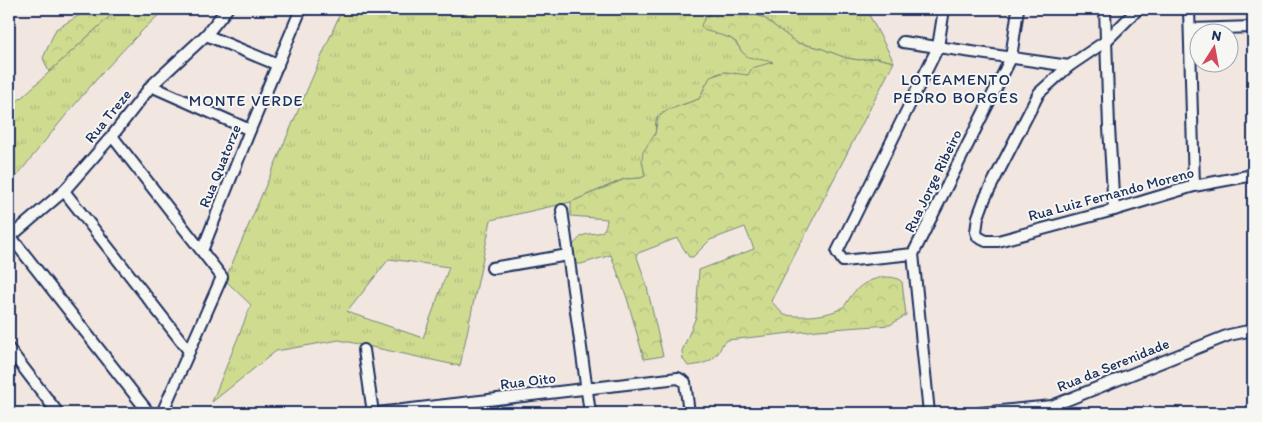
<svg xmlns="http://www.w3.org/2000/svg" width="1262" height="422" viewBox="0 0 1262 422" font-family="Itim,sans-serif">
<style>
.grass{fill:url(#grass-tufts);stroke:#758677;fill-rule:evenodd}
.forest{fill:url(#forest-crowns);stroke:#758677}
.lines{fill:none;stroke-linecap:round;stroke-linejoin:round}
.minor-casing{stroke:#1b2f5e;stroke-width:14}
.minor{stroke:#f6f6f2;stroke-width:10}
.labels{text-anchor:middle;stroke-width:4;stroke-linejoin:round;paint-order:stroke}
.street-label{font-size:15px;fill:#1b2f5e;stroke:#f6f6f2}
.neighbourhood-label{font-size:16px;letter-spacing:1px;fill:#1b2f5e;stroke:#f6f6f2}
</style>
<defs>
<pattern id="grass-tufts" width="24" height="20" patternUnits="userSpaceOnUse" patternTransform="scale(1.25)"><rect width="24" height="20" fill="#cfdc90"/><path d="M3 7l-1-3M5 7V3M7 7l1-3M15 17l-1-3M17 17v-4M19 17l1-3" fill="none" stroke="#b1bd7f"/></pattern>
<pattern id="forest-crowns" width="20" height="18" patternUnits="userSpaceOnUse" patternTransform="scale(1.25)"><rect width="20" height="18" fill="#cfdc90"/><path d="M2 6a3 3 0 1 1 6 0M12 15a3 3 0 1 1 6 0" fill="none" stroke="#b1bd7f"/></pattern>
</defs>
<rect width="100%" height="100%" fill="#f2e6e1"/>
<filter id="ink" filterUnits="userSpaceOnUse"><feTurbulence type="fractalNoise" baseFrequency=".02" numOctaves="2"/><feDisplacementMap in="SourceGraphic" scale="10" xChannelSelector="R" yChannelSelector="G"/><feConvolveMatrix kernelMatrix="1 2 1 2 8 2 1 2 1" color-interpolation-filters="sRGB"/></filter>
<g filter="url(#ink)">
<g class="grass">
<path d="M 114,9 L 165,9 C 107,62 58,124 9,186 L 9,106 L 20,99 L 109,17 Z"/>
<path d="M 342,9 L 731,9 L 710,13 L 704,30 C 722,35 732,34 742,52 L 774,62 C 766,66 757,73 749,75 C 744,76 737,74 733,73 C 711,69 707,82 699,99 C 690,103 662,109 657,118 C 654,124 657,131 654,137 C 641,156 641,152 645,176 L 641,178 L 624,179 L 571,202 L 491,220 L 460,366 L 339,340 L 276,351 L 212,402 L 251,305 L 225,280 ZM 389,259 L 449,267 L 423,338 L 347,312 Z"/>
<path d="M 736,9 L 866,9 L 894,62 L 876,58 L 859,60 L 846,58 L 820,48 L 797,43 L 764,18 Z"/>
</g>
<g class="forest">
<path d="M 90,9 L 114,9 L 109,17 L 49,72 L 43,58 L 56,29 Z"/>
<path d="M 731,9 L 743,10 L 764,18 L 797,43 L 820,48 L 846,58 L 859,60 L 876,58 L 894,62 L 771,301 L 784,315 C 802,317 821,317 838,310 C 845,307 847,302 851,296 C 859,285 870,279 884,277 C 890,277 897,277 902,282 L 906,315 L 890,325 L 818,330 L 728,340 C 721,343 722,347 718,353 C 711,363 699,365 688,366 L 683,359 L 682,351 L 696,317 L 699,270 L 754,249 L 745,227 L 710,240 L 693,257 L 689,257 L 677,238 L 636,254 L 646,283 L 663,356 L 644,359 L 627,298 L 611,255 L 581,264 L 575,264 L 573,245 C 576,242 579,238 582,236 C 595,230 605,239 607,219 L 571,216 L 571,202 L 625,179 L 641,178 L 645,176 L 642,160 L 643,152 L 655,134 L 658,117 L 668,110 L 699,99 L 710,77 L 725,72 L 748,75 L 752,68 L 773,62 L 748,57 L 742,52 L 736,42 L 730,38 L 704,30 L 701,26 C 705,12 718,12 731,9 Z"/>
</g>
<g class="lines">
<defs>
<g id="minor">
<path d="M 1105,9 L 1109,127 L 1114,210"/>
<path d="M 1138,9 L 1106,41 L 1069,66 L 1039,93 L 985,198 L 978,217 L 976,232 L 978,237 L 986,241 L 998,241 L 1114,210 L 1194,186 L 1253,175"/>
<path d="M 1189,9 L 1194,186"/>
<path d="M 1190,29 L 1253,27"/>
<path d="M 206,35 L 278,65"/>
<path d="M 903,42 L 1069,66"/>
<path d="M 151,86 L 250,130"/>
<path d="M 112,136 L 222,277 L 162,413"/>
<path d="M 64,191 L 189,351"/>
<path d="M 562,210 L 590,413"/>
<path d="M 11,237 L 149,413"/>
<path d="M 9,238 L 64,191 L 112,136 L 151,86 L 206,35 L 227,9"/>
<path d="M 202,251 L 250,130 L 301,9"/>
<path d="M 913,254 L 843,261 L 837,252 L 938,47 L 944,9"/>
<path d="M 913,254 L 1011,58 L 1018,9"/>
<path d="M 913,254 L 929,413"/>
<path d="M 492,268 L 568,255"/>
<path d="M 9,349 L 58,413"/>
<path d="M 364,350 L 373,413"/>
<path d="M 377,413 L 678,378 L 685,382 L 689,413"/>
<path d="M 980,413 L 1052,406 L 1229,335 L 1253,330"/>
</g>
</defs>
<use href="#minor" class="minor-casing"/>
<use href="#minor" class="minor"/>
</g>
</g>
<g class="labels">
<g class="street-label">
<text transform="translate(108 116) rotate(-51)" y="5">Rua Treze</text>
<text transform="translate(220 166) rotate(-68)" y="5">Rua Quatorze</text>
<text transform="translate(933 181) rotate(-64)" y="5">Rua Jorge Ribeiro</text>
<text transform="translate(1111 194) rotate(-15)" y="5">Rua Luiz Fernando Moreno</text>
<text transform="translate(1113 365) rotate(-22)" y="5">Rua da Serenidade</text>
<text transform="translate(528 381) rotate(-7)" y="5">Rua Oito</text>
</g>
<g class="neighbourhood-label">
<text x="956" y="85">LOTEAMENTO<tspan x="956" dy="18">PEDRO BORGES</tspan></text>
<text x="246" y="106">MONTE VERDE</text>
</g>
</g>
<rect width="1262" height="422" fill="none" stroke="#f6f6f2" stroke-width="30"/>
<rect x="15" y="15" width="1232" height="392" fill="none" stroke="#1b2f5e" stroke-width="2" filter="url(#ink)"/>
<g transform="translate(1214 48) rotate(11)"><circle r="24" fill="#f6f6f2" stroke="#9ea6b7"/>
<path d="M0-4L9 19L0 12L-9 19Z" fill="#d1495b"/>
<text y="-8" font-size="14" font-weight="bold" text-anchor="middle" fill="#1b2f5e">N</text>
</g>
</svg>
